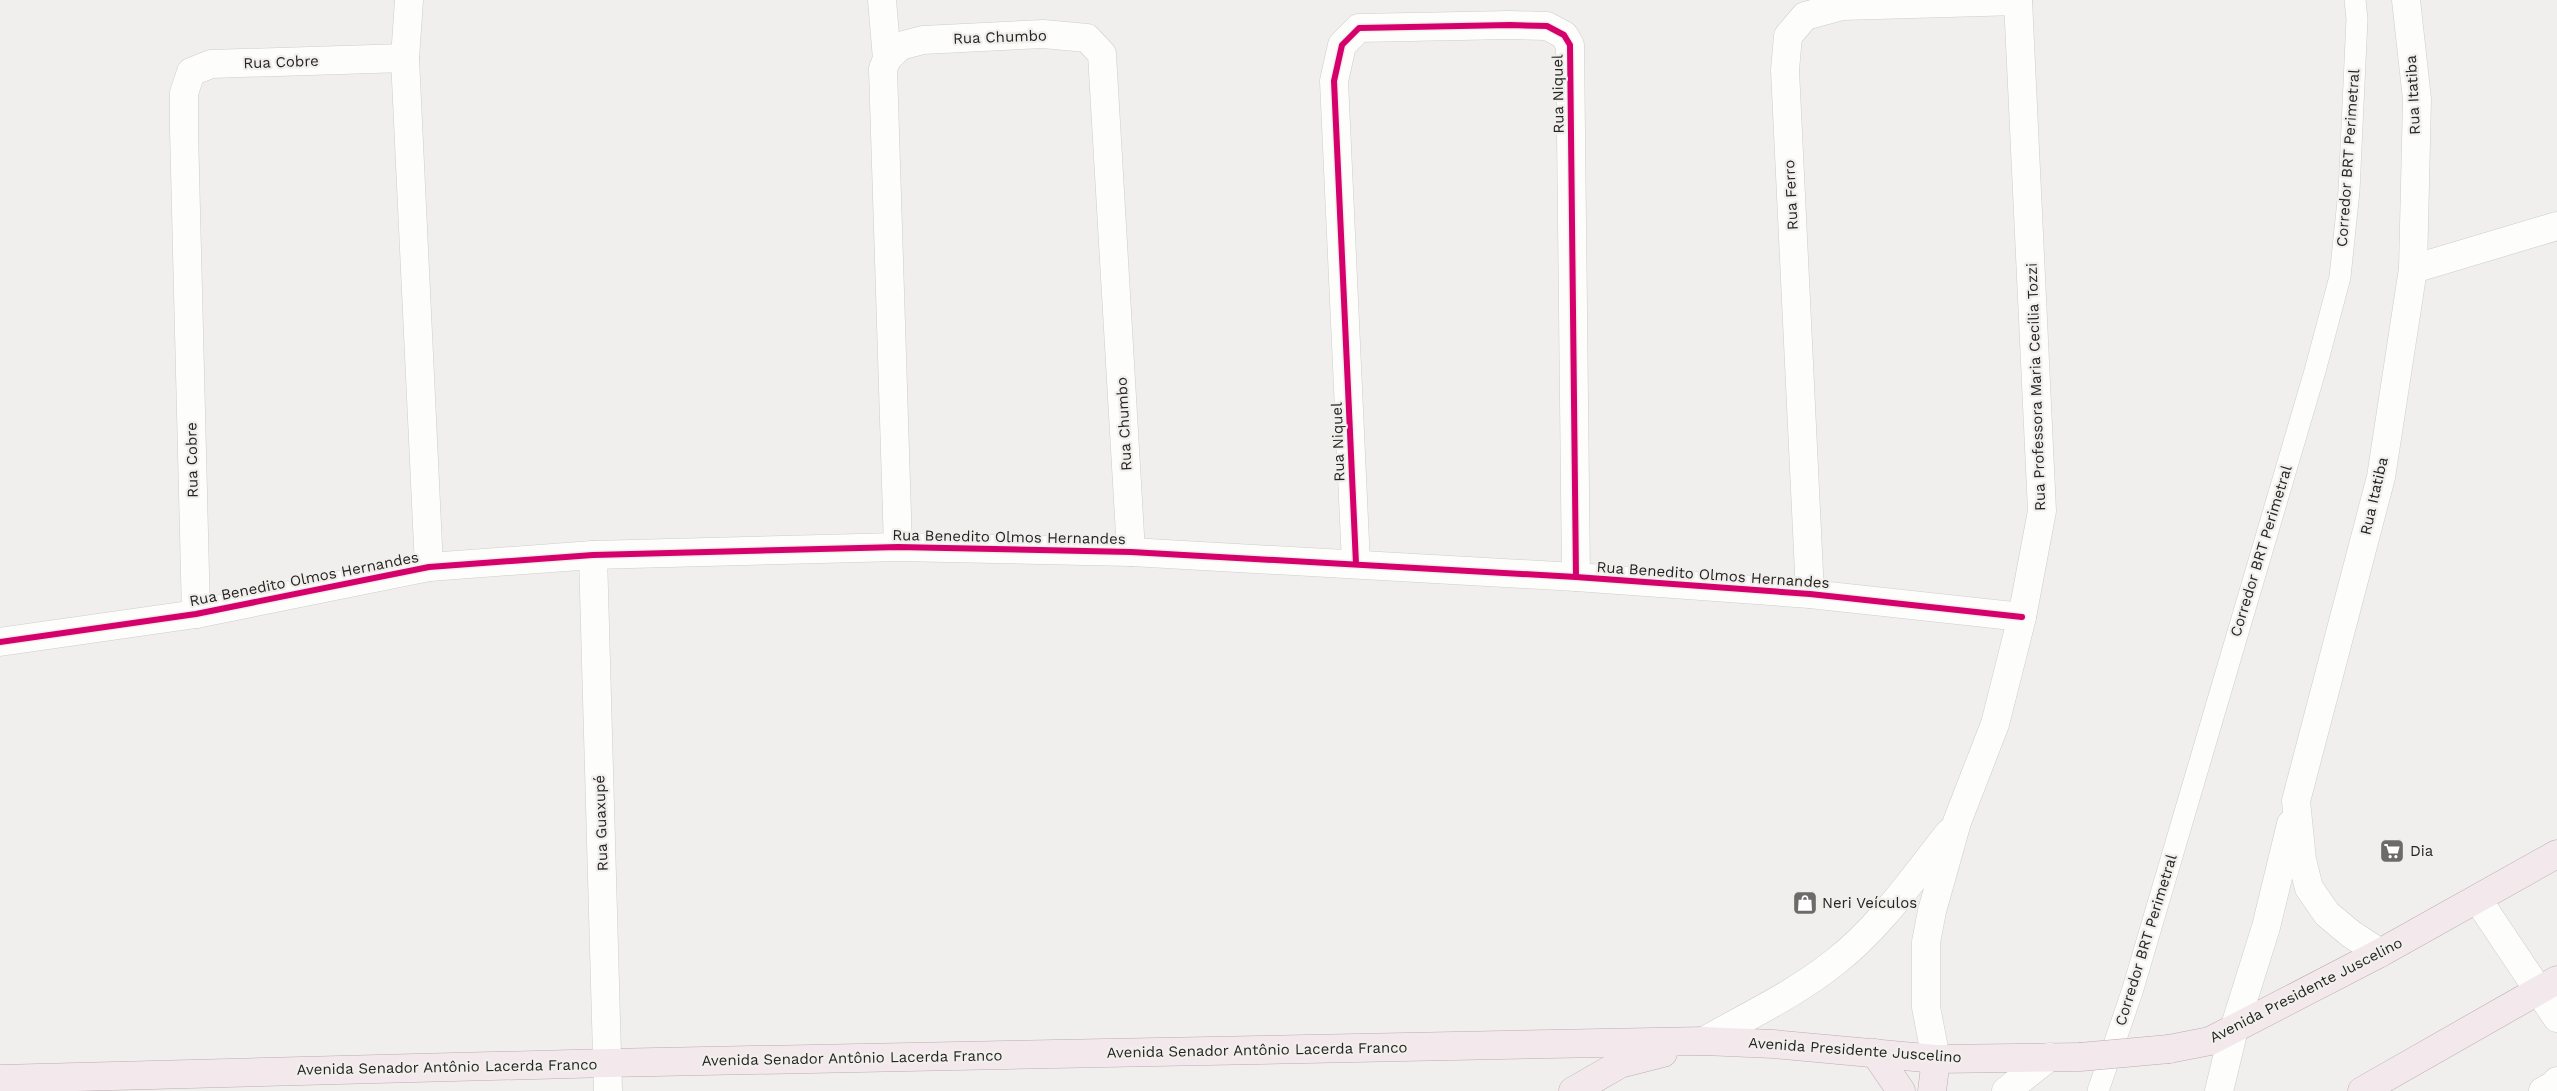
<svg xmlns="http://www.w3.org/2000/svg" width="2557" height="1091" viewBox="0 0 2557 1091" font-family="'Work Sans',sans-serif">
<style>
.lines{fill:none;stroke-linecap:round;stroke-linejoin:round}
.lane-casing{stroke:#cecdcc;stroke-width:22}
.street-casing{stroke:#cecdcc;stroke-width:29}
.secondary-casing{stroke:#cecdcc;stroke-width:29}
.primary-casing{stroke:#bcacb2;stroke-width:29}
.lane{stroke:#fdfdfc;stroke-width:21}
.street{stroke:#fdfdfc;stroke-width:28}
.secondary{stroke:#fdfdfc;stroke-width:28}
.primary{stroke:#f3e9ed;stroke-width:28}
.primary-bridge-casing{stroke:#bcacb2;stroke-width:29;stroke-linecap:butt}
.primary-bridge{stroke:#f3e9ed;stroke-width:28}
.cycleway-casing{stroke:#f1efec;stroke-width:9}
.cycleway{stroke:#d6006c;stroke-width:6}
.labels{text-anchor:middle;stroke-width:4.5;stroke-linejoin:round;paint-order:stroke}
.street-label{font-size:15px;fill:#252423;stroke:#f1efec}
.poi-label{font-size:15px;fill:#252423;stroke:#f1efec;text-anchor:start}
</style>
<rect width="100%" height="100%" fill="#f0efed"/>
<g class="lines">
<defs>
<path id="lane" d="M 2098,1091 L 2132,992 L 2315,371 L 2340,277 L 2349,191 L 2357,19 L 2355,0"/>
<g id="street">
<path d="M 409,0 L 405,58 L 429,567"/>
<path d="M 882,0 L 887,59"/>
<path d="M 2413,269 L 2557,226"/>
<path d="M 898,547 L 883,69 L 887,59 L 900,46 L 923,40 L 1043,34 L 1087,38 L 1102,54 L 1131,552"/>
<path d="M 593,555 L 608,1091"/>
<path d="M 1356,564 L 1334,81 L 1342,45 L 1359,28 L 1510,25 L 1547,26 L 1564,35 L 1570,45 L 1576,577"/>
<path d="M 1810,594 L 1785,70 L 1788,36 L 1805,16 L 1842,6 L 2018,1"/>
<path d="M 196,614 L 184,130 L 184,93 L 191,72 L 211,64 L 405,58"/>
<path d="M 0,642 L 196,614 L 429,567 L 593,555 L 898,547 L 1131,552 L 1576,577 L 1810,594 L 2022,617"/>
<path d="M 2380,953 L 2351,934 L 2327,914 L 2309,888 L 2302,860 L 2296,801 L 2381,477 L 2413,269 L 2417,99 L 2406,0"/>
<path d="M 2234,1029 L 2266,927 L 2291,824"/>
<path d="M 1704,1041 C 1748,1016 1795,994 1835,962 C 1880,927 1914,877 1949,833"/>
<path d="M 1936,1059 L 1926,1007 L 1926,942 L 1932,911 L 1957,822 L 1995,724 L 2022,617 L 2042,511 L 2018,0"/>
</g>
<g id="secondary">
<path d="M 2478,900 L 2557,1018"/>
<path d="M 2006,1091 L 2049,1057"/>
<path d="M 2219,1091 L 2234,1029"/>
<path d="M 2543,1091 L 2554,1085 L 2557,1081"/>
</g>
<g id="primary">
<path d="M 2169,1049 L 2210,1041 L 2380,953 L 2557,854"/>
<path d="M 1875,1053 L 1901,1091"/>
<path d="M 0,1079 L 608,1063 L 1704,1041 L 1773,1044 L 1936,1059 L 2080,1057"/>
<path d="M 1573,1091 L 1620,1064 L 1663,1053"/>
<path d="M 1932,1091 L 1936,1059"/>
<path d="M 2362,1091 L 2557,980"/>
</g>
</defs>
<use href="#lane" class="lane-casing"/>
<use href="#street" class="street-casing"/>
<use href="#secondary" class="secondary-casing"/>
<use href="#primary" class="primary-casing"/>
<use href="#lane" class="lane"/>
<use href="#street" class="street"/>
<use href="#secondary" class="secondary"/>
<use href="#primary" class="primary"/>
<defs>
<path id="primary-bridge" d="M 2080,1057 L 2169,1049"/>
</defs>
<use href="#primary-bridge" class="primary-bridge-casing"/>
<use href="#primary-bridge" class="primary-bridge"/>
<defs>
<g id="cycleway">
<path d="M 1356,564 L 1334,81 L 1342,45 L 1359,28 L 1510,25 L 1547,26 L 1564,35 L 1570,45 L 1576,577"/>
<path d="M 0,642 L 196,614 L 429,567 L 593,555 L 898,547 L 1131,552 L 1576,577 L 1810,594 L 2022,617"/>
</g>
</defs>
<use href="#cycleway" class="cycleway-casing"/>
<use href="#cycleway" class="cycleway"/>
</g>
<defs>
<symbol id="supermarket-square" viewBox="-11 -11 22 22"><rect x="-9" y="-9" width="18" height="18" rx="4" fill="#6c6b6a" stroke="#f1efec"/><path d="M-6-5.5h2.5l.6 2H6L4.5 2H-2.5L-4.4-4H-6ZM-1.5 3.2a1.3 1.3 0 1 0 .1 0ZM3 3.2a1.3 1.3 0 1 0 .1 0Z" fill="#fff"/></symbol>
<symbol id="shop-square" viewBox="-11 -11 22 22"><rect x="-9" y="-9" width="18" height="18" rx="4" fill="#6c6b6a" stroke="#f1efec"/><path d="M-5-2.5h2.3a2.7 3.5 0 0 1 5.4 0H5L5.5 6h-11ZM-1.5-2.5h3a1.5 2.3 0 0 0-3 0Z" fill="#fff"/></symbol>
</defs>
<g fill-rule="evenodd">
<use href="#supermarket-square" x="2378" y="837" width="28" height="28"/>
<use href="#shop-square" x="1791" y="889" width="28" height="28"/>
</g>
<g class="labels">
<g class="street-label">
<text transform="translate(1000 37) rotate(-2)" y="5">Rua Chumbo</text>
<text transform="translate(281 62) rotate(-2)" y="5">Rua Cobre</text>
<text transform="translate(1558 94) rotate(-91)" y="5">Rua Niquel</text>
<text transform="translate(2413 95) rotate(-93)" y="5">Rua Itatiba</text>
<text transform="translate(2348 158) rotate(-86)" y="5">Corredor BRT Perimetral</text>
<text transform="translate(1791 195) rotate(-93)" y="5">Rua Ferro</text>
<text transform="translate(2036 387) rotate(-92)" y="5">Rua Professora Maria Cecília Tozzi</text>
<text transform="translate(1124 424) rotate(-93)" y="5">Rua Chumbo</text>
<text transform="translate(1338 442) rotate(-92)" y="5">Rua Niquel</text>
<text transform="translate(192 460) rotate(-91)" y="5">Rua Cobre</text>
<text transform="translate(2374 496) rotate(-77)" y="5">Rua Itatiba</text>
<text transform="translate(1009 537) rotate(1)" y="5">Rua Benedito Olmos Hernandes</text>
<text transform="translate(2261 551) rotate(-73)" y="5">Corredor BRT Perimetral</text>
<text transform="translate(1713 575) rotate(4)" y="5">Rua Benedito Olmos Hernandes</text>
<text transform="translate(304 579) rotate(-11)" y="5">Rua Benedito Olmos Hernandes</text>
<text transform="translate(601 823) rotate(-92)" y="5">Rua Guaxupé</text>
<text transform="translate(2146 940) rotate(-73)" y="5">Corredor BRT Perimetral</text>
<text transform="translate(2306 990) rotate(-27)" y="5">Avenida Presidente Juscelino</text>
<text transform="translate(1257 1050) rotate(-1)" y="5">Avenida Senador Antônio Lacerda Franco</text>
<text transform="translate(1855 1050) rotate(4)" y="5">Avenida Presidente Juscelino</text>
<text transform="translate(852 1058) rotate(-1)" y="5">Avenida Senador Antônio Lacerda Franco</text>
<text transform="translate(447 1067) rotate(-1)" y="5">Avenida Senador Antônio Lacerda Franco</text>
</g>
<g class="poi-label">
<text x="2410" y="856">Dia</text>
<text x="1822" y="908">Neri Veículos</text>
</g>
</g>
</svg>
